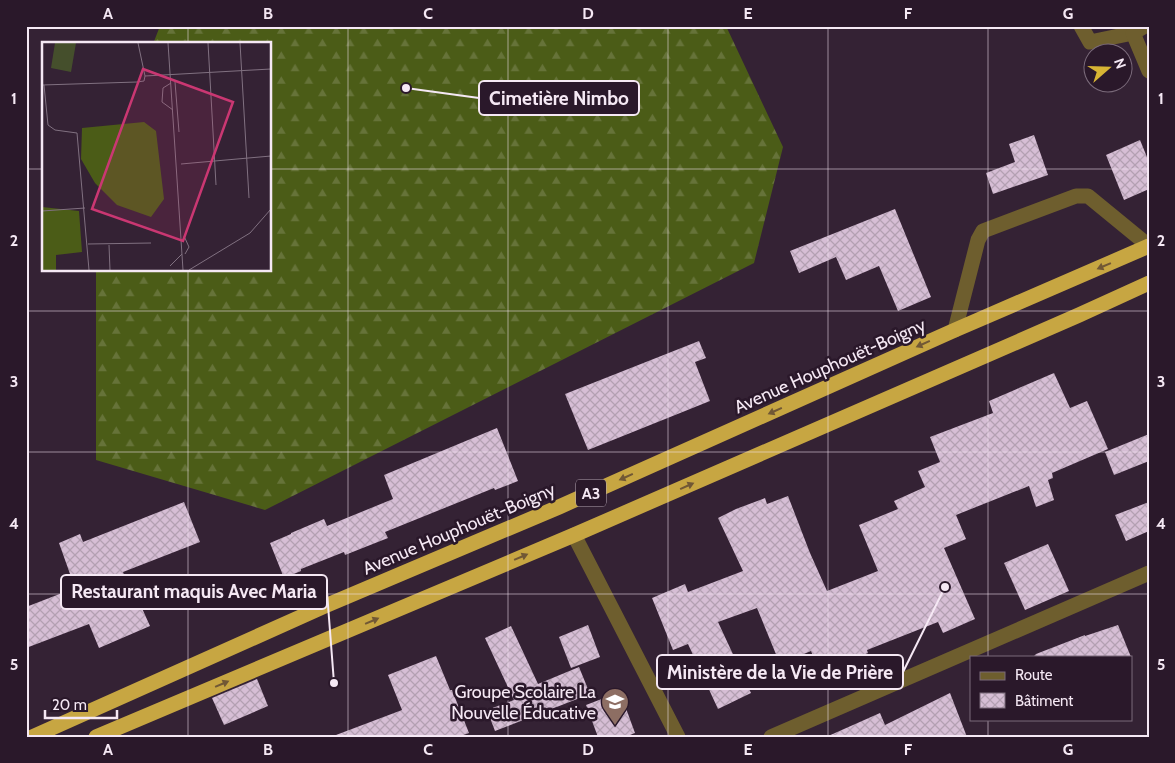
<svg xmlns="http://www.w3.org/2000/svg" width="1175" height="763" viewBox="0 0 1175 763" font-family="Cabin,sans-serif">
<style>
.forest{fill:url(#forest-firs)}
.building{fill:url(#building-cross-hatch)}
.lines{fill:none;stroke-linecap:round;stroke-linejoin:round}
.minor{stroke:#6e5e2e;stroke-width:15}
.highway{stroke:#c7a642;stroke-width:15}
.oneway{fill:#715835}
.grid{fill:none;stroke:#f5e8f4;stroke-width:1;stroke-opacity:0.55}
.labels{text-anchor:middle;stroke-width:5;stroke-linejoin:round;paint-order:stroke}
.shield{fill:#2a182a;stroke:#b8aab7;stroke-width:1}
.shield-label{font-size:16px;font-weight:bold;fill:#f5e8f4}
.street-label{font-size:18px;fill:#f5e8f4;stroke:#2a182a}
.poi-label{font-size:18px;fill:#f5e8f4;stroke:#2a182a;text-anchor:end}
.inset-road{fill:none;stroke:#817181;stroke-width:1}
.view{fill:#ca3772;fill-opacity:0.15;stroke:#ca3772;stroke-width:2.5}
.inset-edge{fill:none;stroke:#f5e8f4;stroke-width:2.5}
.leader{fill:none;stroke:#f5e8f4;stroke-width:2}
.callout-dot{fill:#f5e8f4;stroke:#2a182a;stroke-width:2}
.callout{fill:#2a182a;stroke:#f5e8f4;stroke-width:2}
.callout-label{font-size:19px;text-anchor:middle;font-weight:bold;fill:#f5e8f4}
.neatline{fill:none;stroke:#f5e8f4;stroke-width:2}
.grid-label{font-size:16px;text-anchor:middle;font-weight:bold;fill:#f5e8f4}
</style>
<defs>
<pattern id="forest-firs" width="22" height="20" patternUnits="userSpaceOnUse" patternTransform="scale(1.25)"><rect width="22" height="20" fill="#4b5c17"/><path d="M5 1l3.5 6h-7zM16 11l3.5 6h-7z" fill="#667339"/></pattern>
<pattern id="building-cross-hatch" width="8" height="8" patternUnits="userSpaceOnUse" patternTransform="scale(1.25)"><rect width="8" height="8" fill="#d6bed5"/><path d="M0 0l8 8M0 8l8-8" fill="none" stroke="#b3a0b2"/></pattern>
</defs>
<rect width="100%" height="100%" fill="#342234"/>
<path class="forest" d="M 160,26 L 726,26 L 783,147 L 754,263 L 265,510 L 96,460 L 96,270 L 270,270 L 270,44 L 153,44 Z"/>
<g class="building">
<path d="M 1034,135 L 1048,175 L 993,194 L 986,173 L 1015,162 L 1009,144 Z"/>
<path d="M 1140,140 L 1149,162 L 1149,189 L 1124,200 L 1106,155 Z"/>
<path d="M 895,209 L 931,297 L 898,311 L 879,266 L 846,280 L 836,257 L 799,273 L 790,251 Z"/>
<path d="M 699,341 L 706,358 L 695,362 L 710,401 L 588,450 L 565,394 Z"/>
<path d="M 1054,373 L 1070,408 L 1087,401 L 1108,449 L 1052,473 L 1053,478 L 1048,480 L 1054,500 L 1036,507 L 1029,486 L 956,515 L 966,539 L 944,548 L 975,619 L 943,633 L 938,622 L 867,650 L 868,653 L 850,661 L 853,670 L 823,681 L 811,651 L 780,664 L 757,608 L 718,622 L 751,693 L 718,709 L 688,644 L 673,650 L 652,598 L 685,584 L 688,592 L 743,571 L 718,518 L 736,509 L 765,498 L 767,504 L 788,496 L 810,553 L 827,591 L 878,571 L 859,525 L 898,509 L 894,501 L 925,487 L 918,471 L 940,462 L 930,437 L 993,413 L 989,401 Z"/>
<path d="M 497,428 L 518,481 L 495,490 L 494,488 L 385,532 L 388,538 L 345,555 L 344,552 L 301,569 L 301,571 L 284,578 L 270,543 L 291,534 L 291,533 L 324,519 L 327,526 L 393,499 L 384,475 Z"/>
<path d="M 1149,434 L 1149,461 L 1114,475 L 1105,452 Z"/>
<path d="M 184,502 L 200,542 L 123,572 L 137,608 L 141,606 L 150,626 L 99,648 L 89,624 L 26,648 L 26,607 L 75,588 L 59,543 L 80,534 L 83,542 Z"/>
<path d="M 1149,502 L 1149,531 L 1126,541 L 1115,515 Z"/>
<path d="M 1048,544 L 1069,591 L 1025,610 L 1004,563 Z"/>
<path d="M 588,625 L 600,657 L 571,668 L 559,637 Z"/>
<path d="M 1118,625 L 1131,657 L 1033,657 L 1036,654 L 1085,635 L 1085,636 Z"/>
<path d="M 511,626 L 538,684 L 579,667 L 590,694 L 495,731 L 487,710 L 514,700 L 485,638 Z"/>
<path d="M 436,656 L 450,690 L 452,690 L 469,733 L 458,737 L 336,737 L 336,735 L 402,710 L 388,675 Z"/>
<path d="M 257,679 L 268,706 L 224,725 L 212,698 Z"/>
<path d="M 620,692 L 635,733 L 625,737 L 598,737 L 586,705 Z"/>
<path d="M 950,693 L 967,737 L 826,737 L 880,713 L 885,725 Z"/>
</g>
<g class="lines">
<g class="minor">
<path d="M 1081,26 L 1090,42 L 1133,33 L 1145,26"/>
<path d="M 1133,33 L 1149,71"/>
<path d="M 955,330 L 978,240 L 983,231 L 1076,196 L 1088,196 L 1149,246"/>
<path d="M 574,535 L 678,737"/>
<path d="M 771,737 L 1149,573"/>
</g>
<g class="highway">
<path d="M 32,737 L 325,606 L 559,507 L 955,330 L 1149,246"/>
<path d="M 96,737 L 574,535 L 1079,315 L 1149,283"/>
</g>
</g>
<defs><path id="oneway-solid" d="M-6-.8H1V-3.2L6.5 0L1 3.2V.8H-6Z" transform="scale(1.25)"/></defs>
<g class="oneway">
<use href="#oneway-solid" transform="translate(1104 266) rotate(157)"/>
<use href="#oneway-solid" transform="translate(923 344) rotate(156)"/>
<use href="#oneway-solid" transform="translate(775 411) rotate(156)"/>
<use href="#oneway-solid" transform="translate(626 477) rotate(156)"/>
<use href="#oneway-solid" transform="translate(687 486) rotate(-24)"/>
<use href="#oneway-solid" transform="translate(521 557) rotate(-23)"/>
<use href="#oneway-solid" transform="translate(372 621) rotate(-23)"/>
<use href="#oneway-solid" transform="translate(222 684) rotate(-23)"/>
</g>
<path class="grid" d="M 188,26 L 188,44M 348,26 L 348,737M 508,26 L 508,737M 668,26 L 668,737M 828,26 L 828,737M 988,26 L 988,657M 26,169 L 44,169M 270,169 L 1149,169M 188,270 L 188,737M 26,311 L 1149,311M 26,452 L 1149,452M 26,594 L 1149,594M 988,719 L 988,737"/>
<defs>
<symbol id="school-pin" viewBox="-11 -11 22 30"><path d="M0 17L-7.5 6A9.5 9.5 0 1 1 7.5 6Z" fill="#8d6e63" stroke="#2a182a"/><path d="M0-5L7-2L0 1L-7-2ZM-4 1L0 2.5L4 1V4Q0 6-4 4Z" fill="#fff"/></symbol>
</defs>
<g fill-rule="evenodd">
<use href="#school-pin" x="599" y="686" width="32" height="43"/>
</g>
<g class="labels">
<rect class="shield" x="576" y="479.5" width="30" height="27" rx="4"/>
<g class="shield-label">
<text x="591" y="499">A3</text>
</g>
<g class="street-label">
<text transform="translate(830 366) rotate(-24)" y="6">Avenue Houphouët-Boigny</text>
<text transform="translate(459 529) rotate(-23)" y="6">Avenue Houphouët-Boigny</text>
</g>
<g class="poi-label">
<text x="596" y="698">Groupe Scolaire La<tspan x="596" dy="21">Nouvelle Éducative</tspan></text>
</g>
</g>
<g transform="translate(42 42)">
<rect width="229" height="229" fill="#342234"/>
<path d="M 13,1 L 34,1 L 29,30 L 9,26 Z" fill="#454f2c"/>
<path d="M 102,80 L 114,89 L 122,157 L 109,175 L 75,163 L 53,141 L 39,117 L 40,86 ZM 0,165 L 37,169 L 40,210 L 14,213 L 14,228 L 0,228 Z" fill="#4b5c17"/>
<path class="inset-road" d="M 96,1 L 103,34M 126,1 L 141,228M 166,1 L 174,143M 198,1 L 207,156M 103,34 L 229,27M 133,40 L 137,90M 129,41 L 121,46 L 120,60 L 131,68M 0,43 L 95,40 L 102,39 L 103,34M 2,43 L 6,83 L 13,88 L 35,91 L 47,228M 139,122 L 229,114M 0,169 L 43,166M 142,194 L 147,205 L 143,212M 46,202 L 109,201M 67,203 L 68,228M 128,224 L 140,212M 147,228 L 208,191 L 229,167"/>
<path class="view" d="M 101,27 L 191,60 L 141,199 L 50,167 Z"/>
<rect width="229" height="229" class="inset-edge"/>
</g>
<path class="leader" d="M406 88L479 98M334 683L327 592M945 587L903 672"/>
<g class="callout-dot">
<circle cx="406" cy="88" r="5"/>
<circle cx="334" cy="683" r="5"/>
<circle cx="945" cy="587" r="5"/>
</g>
<g class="callout">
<rect x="479" y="81" width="160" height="34" rx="5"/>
<rect x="61" y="575" width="266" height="34" rx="5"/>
<rect x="657" y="655" width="246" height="34" rx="5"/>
</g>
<g class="callout-label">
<text x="559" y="105">Cimetière Nimbo</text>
<text x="194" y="598">Restaurant maquis Avec Maria</text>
<text x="780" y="679">Ministère de la Vie de Prière</text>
</g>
<rect width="1175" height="763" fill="none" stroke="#2a182a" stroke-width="55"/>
<rect x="970" y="656" width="162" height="65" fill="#2a182a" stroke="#7b6b7b"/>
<rect x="980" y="672" width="25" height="8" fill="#6e5e2e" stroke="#7b6b7b"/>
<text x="1015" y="680" font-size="15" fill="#f5e8f4">Route</text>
<rect x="980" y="693" width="25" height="15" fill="url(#building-cross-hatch)" stroke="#7b6b7b"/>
<text x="1015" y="706" font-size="15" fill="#f5e8f4">Bâtiment</text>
<g transform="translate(1108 68) rotate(70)"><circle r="24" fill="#2a182a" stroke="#7b6b7b"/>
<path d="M0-4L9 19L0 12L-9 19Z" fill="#d7b434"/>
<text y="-8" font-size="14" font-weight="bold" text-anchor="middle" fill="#f5e8f4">N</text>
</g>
<path d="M45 710v8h72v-8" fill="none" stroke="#f5e8f4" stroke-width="2.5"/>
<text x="52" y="710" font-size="15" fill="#f5e8f4" stroke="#2a182a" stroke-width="4" paint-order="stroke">20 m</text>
<rect x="28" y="28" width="1120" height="708" class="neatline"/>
<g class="grid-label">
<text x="108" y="19">A</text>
<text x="268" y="19">B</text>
<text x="428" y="19">C</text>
<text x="588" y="19">D</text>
<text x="748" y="19">E</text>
<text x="908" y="19">F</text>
<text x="1068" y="19">G</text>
<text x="14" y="104">1</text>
<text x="1161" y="104">1</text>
<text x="14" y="246">2</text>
<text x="1161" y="246">2</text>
<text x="14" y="387">3</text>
<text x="1161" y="387">3</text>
<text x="14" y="529">4</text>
<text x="1161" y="529">4</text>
<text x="14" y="670">5</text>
<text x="1161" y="670">5</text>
<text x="108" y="755">A</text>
<text x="268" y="755">B</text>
<text x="428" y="755">C</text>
<text x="588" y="755">D</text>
<text x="748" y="755">E</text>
<text x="908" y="755">F</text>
<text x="1068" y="755">G</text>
</g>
</svg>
